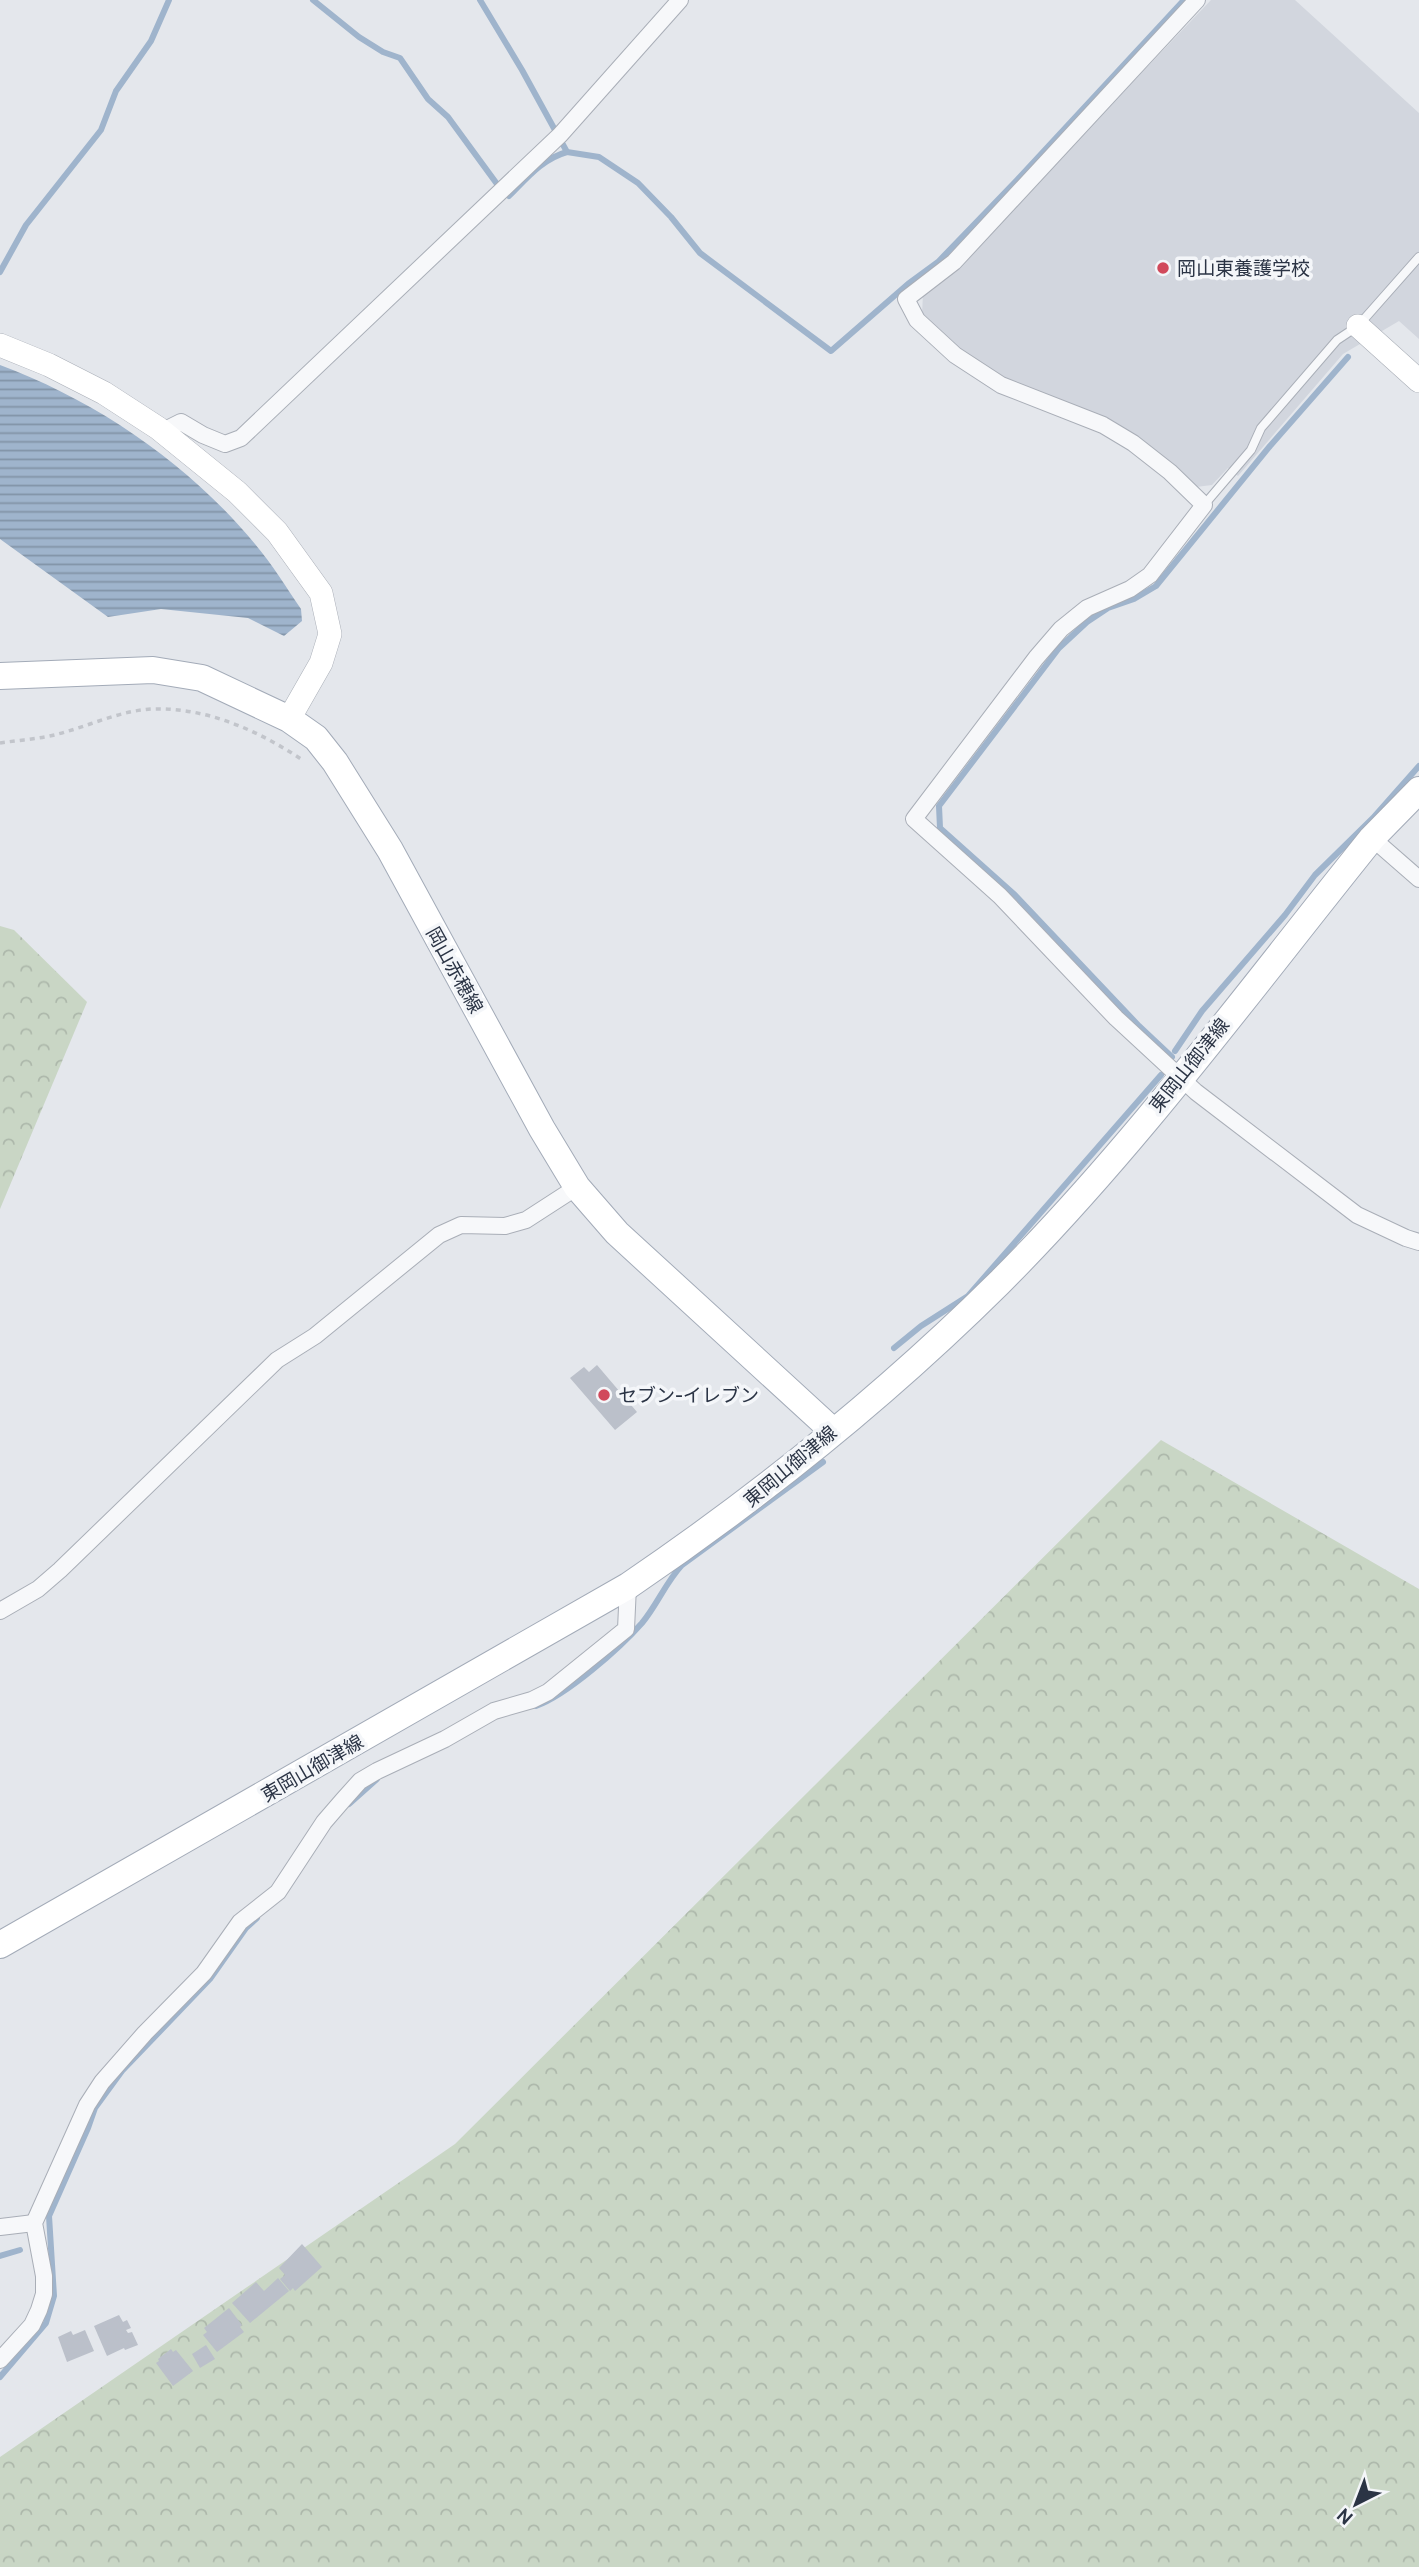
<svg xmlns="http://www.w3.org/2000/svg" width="1419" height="2567" viewBox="0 0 1419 2567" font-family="Cabin,'Noto Sans JP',sans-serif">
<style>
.built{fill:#d2d6de}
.forest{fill:url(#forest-crowns)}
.water{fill:url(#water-rules)}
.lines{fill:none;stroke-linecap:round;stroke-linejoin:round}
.stream{stroke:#9fb4cc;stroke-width:6}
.building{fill:#bbc0ca}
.lane-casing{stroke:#a9aeb7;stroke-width:10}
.street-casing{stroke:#a9aeb7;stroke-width:18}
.secondary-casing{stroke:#a9aeb7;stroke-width:24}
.primary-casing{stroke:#a3abb8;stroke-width:28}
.path{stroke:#c2c5cb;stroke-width:3.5;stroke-dasharray:5 5;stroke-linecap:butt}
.lane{stroke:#f7f8fa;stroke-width:8}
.street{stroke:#f7f8fa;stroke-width:16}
.secondary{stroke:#fff;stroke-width:23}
.primary{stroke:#fff;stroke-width:26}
.poi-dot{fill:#d1495b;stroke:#f4f6f9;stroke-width:2.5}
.labels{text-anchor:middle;stroke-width:7;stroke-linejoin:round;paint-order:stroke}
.poi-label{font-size:19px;fill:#2b3445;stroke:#f4f6f9;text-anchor:start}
.street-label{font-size:19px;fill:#2b3445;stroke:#f4f6f9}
</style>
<defs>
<pattern id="forest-crowns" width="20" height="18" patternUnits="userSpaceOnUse" patternTransform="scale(1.75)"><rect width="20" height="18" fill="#c9d6c5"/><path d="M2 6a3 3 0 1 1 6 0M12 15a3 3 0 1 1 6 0" fill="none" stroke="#adb8ab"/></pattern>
<pattern id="water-rules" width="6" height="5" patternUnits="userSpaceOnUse" patternTransform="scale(1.75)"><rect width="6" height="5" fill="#9fb4cc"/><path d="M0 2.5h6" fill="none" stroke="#8293a7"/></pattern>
</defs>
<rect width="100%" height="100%" fill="#e4e7ec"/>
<path class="built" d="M 1211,0 L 1295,0 L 1419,113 L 1419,339 L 1399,321 L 1343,354 L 1238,476 L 1228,468 L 1212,485 L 1196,487 L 1152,448 L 1112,421 L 1004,377 L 958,348 L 922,316 L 923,293 L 1046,173 Z"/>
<g class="forest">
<path d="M 0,926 L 14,930 L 87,1002 L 0,1209 Z"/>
<path d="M 1161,1440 L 1419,1589 L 1419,2567 L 0,2567 L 0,2457 L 455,2144 Z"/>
</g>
<path class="water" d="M 0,365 C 97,401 189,464 255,544 C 272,564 286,587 301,609 L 302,621 L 284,636 L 248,618 L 161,609 L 108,617 L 0,539 Z"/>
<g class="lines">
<g class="stream">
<path d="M 313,0 L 359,37 L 383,52 L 400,58 L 428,99 L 448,117 L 497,184"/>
<path d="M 480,0 L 522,70 L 567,152 L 599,157 L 638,183 L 671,217 L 700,253 L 831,351 L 908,284 L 938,262 L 1017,180 L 1184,0"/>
<path d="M 507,193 L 509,196 C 527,178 542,159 567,152"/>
<path d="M 0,272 L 26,225 L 101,130 L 116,91 L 151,41 L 169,0"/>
<path d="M 1175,1051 L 1202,1011 L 1285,915 L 1315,875 L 1373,818 L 1419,766"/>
<path d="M 1172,1057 L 1139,1026 L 1015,895 L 940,828 L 939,806 L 1059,648 L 1087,622 L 1108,608 L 1134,599 L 1156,586 L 1270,446 L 1348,357"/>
<path d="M 894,1348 L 921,1326 L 968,1296 L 1161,1075"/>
<path d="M 536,1706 C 567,1695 620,1648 642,1623 C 657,1605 666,1582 682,1565 L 823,1462"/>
<path d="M 349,1804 L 377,1779"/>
<path d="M 0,2256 L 20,2250"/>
<path d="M 0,2377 L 46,2323 L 54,2296 L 49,2216 L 88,2128 L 95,2108 L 122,2071 L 210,1979 L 246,1928 L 257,1918"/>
</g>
</g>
<g class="building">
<path d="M 597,1365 L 637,1412 L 615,1430 L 570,1378 L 584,1367 L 589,1372 Z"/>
<path d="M 302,2244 L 322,2267 L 295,2291 L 293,2288 L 290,2291 L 280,2279 L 285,2275 L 279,2268 Z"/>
<path d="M 278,2278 L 289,2291 L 250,2323 L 232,2303 L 256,2282 L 264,2291 Z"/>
<path d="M 229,2308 L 242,2325 L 240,2327 L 244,2332 L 217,2352 L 203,2335 L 207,2332 L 204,2328 Z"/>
<path d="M 119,2315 L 123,2322 L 127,2320 L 131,2328 L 126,2330 L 128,2333 L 132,2332 L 138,2345 L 125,2350 L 124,2348 L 107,2356 L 94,2326 Z"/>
<path d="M 85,2330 L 94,2351 L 67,2362 L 58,2337 L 71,2331 L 73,2335 Z"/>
<path d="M 206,2345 L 215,2359 L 200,2368 L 192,2354 Z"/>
<path d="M 171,2349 L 173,2352 L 176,2350 L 193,2371 L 173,2386 L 156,2363 L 159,2361 L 158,2359 Z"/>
</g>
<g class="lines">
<defs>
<path id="lane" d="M 1204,505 L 1251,450 L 1261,428 L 1337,340 L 1358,326 L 1419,257"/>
<g id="street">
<path d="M 1197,0 L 954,262 L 906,299 L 917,320 L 955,355 L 1001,385 L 1103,425 L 1133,443 L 1170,472 L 1204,505 L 1150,575 L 1130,589 L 1087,608 L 1061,629 L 1036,658 L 914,819 L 1000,896 L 1116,1018 L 1196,1092 L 1357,1215 L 1406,1238 L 1419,1242"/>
<path d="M 163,431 L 181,422 L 203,435 L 225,444 L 241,438 L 560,135 L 680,0"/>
<path d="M 1372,838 L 1419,879"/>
<path d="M 0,1611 L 38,1589 L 60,1570 L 277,1360 L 315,1336 L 439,1235 L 461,1225 L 505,1226 L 526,1220 L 577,1187"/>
<path d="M 0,2227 L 34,2223"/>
<path d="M 0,2360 L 32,2325 L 39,2310 L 44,2294 L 44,2276 L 34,2223 L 87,2105 L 102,2082 L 145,2033 L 204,1973 L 240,1922 L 278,1892 L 324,1822 L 343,1800 L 360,1781 L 377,1771 L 445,1739 L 494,1711 L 532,1700 L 548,1692 L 626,1629 L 628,1586"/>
</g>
<g id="secondary">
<path d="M 1358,326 L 1419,381"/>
<path d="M 0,345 L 49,365 L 104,393 L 158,428 L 237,492 L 277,532 L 321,593 L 330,634 L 321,663 L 289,719"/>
</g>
<g id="primary">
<path d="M 0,676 L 153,670 L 202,678 L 289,719 L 316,738 L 335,762 L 390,850 L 542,1129 L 577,1187 L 617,1233 L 833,1431"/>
<path d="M 0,1945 L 628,1586 C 759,1497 886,1395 999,1283 C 1136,1146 1251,988 1372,838 L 1419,790"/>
</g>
</defs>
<use href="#lane" class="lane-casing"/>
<use href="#street" class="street-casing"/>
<use href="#secondary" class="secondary-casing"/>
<use href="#primary" class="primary-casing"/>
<path class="path" d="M 0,743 C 19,740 40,739 58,734 C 89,726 119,711 151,709 C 206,707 257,730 301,759"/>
<use href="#lane" class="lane"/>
<use href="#street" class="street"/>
<use href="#secondary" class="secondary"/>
<use href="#primary" class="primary"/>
</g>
<g class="poi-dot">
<circle cx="1163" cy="268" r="7"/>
<circle cx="604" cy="1395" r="7"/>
</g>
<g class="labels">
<g class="poi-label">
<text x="1177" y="275">岡山東養護学校</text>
<text x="618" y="1402">セブン-イレブン</text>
</g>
<g class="street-label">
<text transform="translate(455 970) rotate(61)" y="7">岡山赤穂線</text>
<text transform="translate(1189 1065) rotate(-51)" y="7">東岡山御津線</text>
<text transform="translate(790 1466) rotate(-40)" y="7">東岡山御津線</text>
<text transform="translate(312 1768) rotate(-30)" y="7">東岡山御津線</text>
</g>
</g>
<g transform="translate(1356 2504) rotate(222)" stroke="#f4f6f9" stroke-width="5" paint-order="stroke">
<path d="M0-5L12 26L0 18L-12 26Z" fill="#2b3445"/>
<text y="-10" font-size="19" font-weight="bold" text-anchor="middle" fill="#2b3445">N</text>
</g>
</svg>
